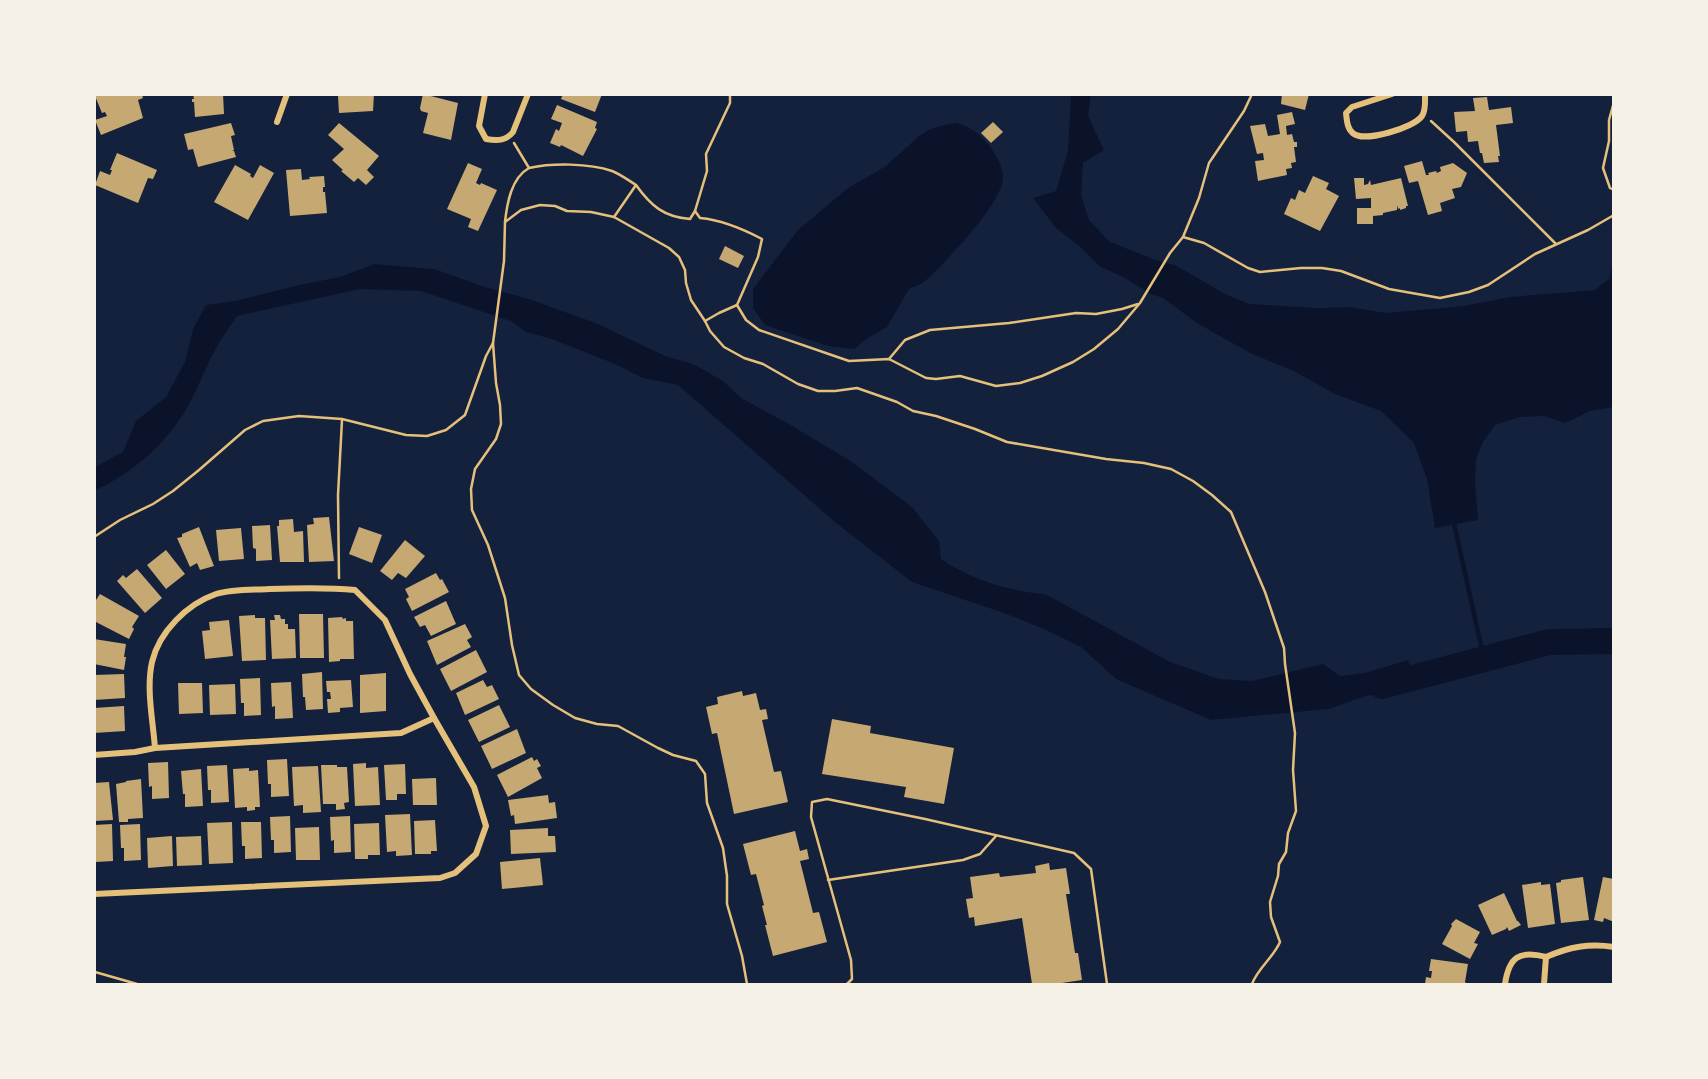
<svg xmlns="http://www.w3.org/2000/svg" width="1708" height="1079" viewBox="0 0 1708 1079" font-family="'Times New Roman',serif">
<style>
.water{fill:#0b132b}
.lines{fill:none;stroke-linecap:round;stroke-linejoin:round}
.stream{stroke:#0b132b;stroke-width:4.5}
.river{stroke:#0b132b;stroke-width:26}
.building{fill:#c6a872}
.path{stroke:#e5c07b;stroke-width:2.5}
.service{stroke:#e5c07b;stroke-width:2.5}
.minor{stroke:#e5c07b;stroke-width:6}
</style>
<rect width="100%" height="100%" fill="#14213d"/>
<g class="water">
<path d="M 1071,95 L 1091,95 L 1088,116 L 1104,150 L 1083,163 L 1081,195 L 1089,220 L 1110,242 L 1153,259 L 1177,266 L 1225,294 L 1249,304 L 1319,308 L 1349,307 L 1386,313 L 1464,306 L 1510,297 L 1595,290 L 1609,279 L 1613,261 L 1613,407 L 1590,411 L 1565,423 L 1544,416 L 1520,417 L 1495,425 L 1483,442 L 1476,459 L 1475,483 L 1478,520 L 1435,528 L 1427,479 L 1414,443 L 1381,411 L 1335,394 L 1294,371 L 1250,353 L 1197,323 L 1163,298 L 1151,294 L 1123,277 L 1099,266 L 1078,245 L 1056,228 L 1033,198 L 1056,191 L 1068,151 Z"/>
<path d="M 957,123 C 972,127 982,136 991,148 C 996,155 1004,169 1003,178 C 1001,205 949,257 930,277 L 921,284 L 909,289 L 887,327 L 866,339 L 855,349 L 828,346 L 765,325 L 753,308 L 753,289 L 798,230 L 848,188 L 886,166 L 918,137 L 928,130 L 944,125 Z"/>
<path d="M 374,264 L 434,269 L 485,287 L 532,300 L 598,324 L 665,356 L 693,364 L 723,381 L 741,398 L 787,423 L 852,462 L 912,507 L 939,541 L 941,559 C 972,580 1008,591 1045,594 L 1170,662 L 1219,679 L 1252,681 L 1323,664 L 1340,676 L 1365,673 L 1408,660 L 1419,687 L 1366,696 L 1329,709 L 1211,720 L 1116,679 L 1081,647 L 1044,629 L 1004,613 L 912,582 L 835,522 L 678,385 L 643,378 L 615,364 L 552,339 L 526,332 L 511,321 L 421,291 L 360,289 L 237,316 C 230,327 222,337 216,348 C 202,374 193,403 175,426 C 155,453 125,477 95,490 L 95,467 L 123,452 L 136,421 L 166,397 L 185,362 L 193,329 L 206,305 L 235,301 L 299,285 L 340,277 Z"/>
</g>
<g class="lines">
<path class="stream" d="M 1453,519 L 1484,659"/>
<path class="river" d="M 1382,686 L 1549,642 L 1614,641"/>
</g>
<g class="building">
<path d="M 100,94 L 142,94 L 143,98 L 138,100 L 143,118 L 101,135 L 95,120 L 107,116 L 105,112 L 102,113 L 95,96 Z"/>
<path d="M 193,94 L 223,94 L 224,114 L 195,117 L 194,102 L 192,102 L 192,99 L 194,99 Z"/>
<path d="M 341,94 L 374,94 L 373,111 L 339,113 L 338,96 Z"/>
<path d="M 423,94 L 458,103 L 451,140 L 423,133 L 428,113 L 421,111 L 420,108 Z"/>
<path d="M 563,94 L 602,94 L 595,112 L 561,99 Z"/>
<path d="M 1282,94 L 1309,94 L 1305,110 L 1281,104 Z"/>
<path d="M 1487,97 L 1489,110 L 1511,107 L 1513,123 L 1496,125 L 1500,156 L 1498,156 L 1499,162 L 1484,163 L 1482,153 L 1480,153 L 1478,141 L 1468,142 L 1467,131 L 1456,132 L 1454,112 L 1475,111 L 1473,98 Z"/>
<path d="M 557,105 L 597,122 L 595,128 L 597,129 L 583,156 L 561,145 L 560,147 L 550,143 L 556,129 L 559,131 L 562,123 L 551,119 Z"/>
<path d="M 1292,112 L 1295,124 L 1286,126 L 1287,135 L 1292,134 L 1294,142 L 1297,142 L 1297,147 L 1294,147 L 1296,162 L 1291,163 L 1292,168 L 1286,169 L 1287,175 L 1258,181 L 1255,161 L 1264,160 L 1263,153 L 1257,154 L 1250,126 L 1265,124 L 1268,136 L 1280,134 L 1277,115 Z"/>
<path d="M 993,122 L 1003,132 L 991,143 L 981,133 Z"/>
<path d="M 231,123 L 235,135 L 231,136 L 234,150 L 232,150 L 234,151 L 236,157 L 198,167 L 193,149 L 188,150 L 184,134 Z"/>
<path d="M 339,123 L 379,156 L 367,170 L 374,177 L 366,185 L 358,178 L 354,182 L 341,171 L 343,170 L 332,160 L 344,149 L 328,135 Z"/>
<path d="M 117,153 L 157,170 L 153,179 L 148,178 L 138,203 L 95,185 L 100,171 L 110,175 L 112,170 L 110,170 Z"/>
<path d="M 1422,161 L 1426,175 L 1429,175 L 1428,173 L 1436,171 L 1437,173 L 1441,171 L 1440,167 L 1453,163 L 1467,173 L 1461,187 L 1452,189 L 1455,198 L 1440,203 L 1442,211 L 1428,215 L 1418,181 L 1409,183 L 1404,166 Z"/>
<path d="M 468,163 L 482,169 L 476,183 L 480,185 L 481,183 L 497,190 L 478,231 L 468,227 L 471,219 L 447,209 Z"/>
<path d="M 235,165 L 251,174 L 250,176 L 253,178 L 260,165 L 274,173 L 248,220 L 214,202 Z"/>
<path d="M 301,169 L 302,180 L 310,179 L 309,177 L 324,176 L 325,187 L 323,187 L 323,192 L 325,192 L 327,213 L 290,216 L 286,170 Z"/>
<path d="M 1313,176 L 1329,183 L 1326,189 L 1339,196 L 1320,231 L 1284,214 L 1291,198 L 1295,200 L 1299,190 L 1305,193 Z"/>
<path d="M 1354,178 L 1364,178 L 1364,185 L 1368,184 L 1370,180 L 1371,185 L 1401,178 L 1408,206 L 1406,206 L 1406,208 L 1400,210 L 1400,208 L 1398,209 L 1397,205 L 1397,210 L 1383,213 L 1383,215 L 1373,216 L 1373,224 L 1357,224 L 1357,208 L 1371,208 L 1371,198 L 1356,199 Z"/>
<path d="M 725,246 L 744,256 L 738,268 L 719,259 Z"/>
<path d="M 329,517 L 334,561 L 309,562 L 307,525 L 314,524 L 313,518 Z"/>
<path d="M 293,519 L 294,532 L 303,531 L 304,562 L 280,562 L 277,526 L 279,526 L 279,520 Z"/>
<path d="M 270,525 L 272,560 L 256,561 L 256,549 L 253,548 L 252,526 Z"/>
<path d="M 199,527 L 214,566 L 200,570 L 197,563 L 190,567 L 177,538 L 182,537 L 182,534 Z"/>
<path d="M 359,527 L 382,535 L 372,563 L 349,554 Z"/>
<path d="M 241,528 L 244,559 L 219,561 L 216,530 Z"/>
<path d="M 405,540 L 425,556 L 406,578 L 398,573 L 392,580 L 380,571 Z"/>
<path d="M 166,550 L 185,574 L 166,589 L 147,565 Z"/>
<path d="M 137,569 L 162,598 L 145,613 L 117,581 L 123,575 L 126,578 Z"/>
<path d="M 436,573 L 440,580 L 442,579 L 449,592 L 412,611 L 406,599 L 409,597 L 405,589 Z"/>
<path d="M 100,594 L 139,616 L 132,627 L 134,629 L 129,639 L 94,621 L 94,603 Z"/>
<path d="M 446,601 L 456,624 L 431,636 L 425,625 L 420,627 L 414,617 Z"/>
<path d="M 299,614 L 323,614 L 324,658 L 300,658 Z"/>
<path d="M 255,615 L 255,618 L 265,618 L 266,660 L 242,661 L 239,616 Z"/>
<path d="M 274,615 L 280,615 L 281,619 L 285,619 L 285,624 L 288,624 L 288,629 L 295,629 L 296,658 L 272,659 L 270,620 L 275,620 Z"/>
<path d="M 342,617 L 343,619 L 346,618 L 346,621 L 353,621 L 354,659 L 340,659 L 340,661 L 329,662 L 328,618 Z"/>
<path d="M 229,620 L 233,656 L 205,659 L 202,631 L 210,630 L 209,622 Z"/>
<path d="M 465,624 L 472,637 L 467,640 L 471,647 L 437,665 L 427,641 Z"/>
<path d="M 94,639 L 126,644 L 124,657 L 126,657 L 124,670 L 94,664 Z"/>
<path d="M 476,650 L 487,672 L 451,691 L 440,669 Z"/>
<path d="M 322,672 L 323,709 L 306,710 L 305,697 L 303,697 L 302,674 Z"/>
<path d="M 386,673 L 386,711 L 360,713 L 360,675 Z"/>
<path d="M 124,674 L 125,698 L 94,700 L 94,675 Z"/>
<path d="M 260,678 L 261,715 L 244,716 L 244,703 L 241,703 L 240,679 Z"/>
<path d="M 351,680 L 353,707 L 340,708 L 340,712 L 328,713 L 327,699 L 331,699 L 330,692 L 327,692 L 326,681 Z"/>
<path d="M 483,680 L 487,687 L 492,685 L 499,699 L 465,715 L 456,693 Z"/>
<path d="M 291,682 L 293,718 L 275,719 L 275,706 L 272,707 L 271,683 Z"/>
<path d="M 178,683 L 202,683 L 203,713 L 179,714 Z"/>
<path d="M 235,684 L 236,714 L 210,715 L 209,685 Z"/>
<path d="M 742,691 L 743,696 L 756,693 L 760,710 L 766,709 L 768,719 L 762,720 L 774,772 L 781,771 L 788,802 L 734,814 L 717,733 L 712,734 L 706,707 L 718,704 L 717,697 Z"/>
<path d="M 499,705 L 510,727 L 479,742 L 468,720 Z"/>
<path d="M 124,706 L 125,731 L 94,733 L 94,708 Z"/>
<path d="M 832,719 L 871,726 L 870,733 L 954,748 L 944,804 L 904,797 L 906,787 L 822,774 Z"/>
<path d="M 517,729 L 526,753 L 492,769 L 481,746 Z"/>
<path d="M 532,757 L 534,761 L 537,759 L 541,766 L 537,768 L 542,778 L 508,797 L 497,775 Z"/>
<path d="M 287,759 L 289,796 L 271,797 L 271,784 L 268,784 L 267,760 Z"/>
<path d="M 168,762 L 169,798 L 152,799 L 152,786 L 149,787 L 148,763 Z"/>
<path d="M 366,763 L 366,768 L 378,767 L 380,805 L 355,806 L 353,764 Z"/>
<path d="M 405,764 L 406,794 L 397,794 L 397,800 L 386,800 L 384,765 Z"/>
<path d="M 227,765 L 229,802 L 211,803 L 211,790 L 208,790 L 207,766 Z"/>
<path d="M 321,765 L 337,765 L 337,767 L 347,767 L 349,802 L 344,803 L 345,809 L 336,810 L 336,804 L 323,804 Z"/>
<path d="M 318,766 L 321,812 L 303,813 L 303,805 L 294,806 L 292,767 Z"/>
<path d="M 249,768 L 249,771 L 258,770 L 260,807 L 255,807 L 255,810 L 247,811 L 247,807 L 235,808 L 233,769 Z"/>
<path d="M 201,769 L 203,806 L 185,807 L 185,794 L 183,794 L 181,771 Z"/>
<path d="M 436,778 L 437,805 L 413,805 L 412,779 Z"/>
<path d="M 141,779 L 143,818 L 128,819 L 128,822 L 119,822 L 116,784 L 126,782 L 126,781 Z"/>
<path d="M 109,782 L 113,820 L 94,821 L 94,783 Z"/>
<path d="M 548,795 L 549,803 L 555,802 L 557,818 L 515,824 L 514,815 L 511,816 L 508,800 Z"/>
<path d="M 410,814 L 412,855 L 396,856 L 396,851 L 387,852 L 385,815 Z"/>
<path d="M 290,816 L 291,852 L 274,853 L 274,840 L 271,840 L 270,817 Z"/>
<path d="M 350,816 L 351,852 L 334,853 L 334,840 L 331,841 L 330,817 Z"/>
<path d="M 435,820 L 437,851 L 431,851 L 431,854 L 415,854 L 414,821 Z"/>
<path d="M 232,822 L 233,863 L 209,864 L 207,823 Z"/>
<path d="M 241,822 L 261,822 L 262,858 L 245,859 L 245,846 L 242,846 Z"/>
<path d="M 379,823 L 380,855 L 368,855 L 368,859 L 355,859 L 354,824 Z"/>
<path d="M 112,824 L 113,861 L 96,862 L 94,825 Z"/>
<path d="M 140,824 L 141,860 L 124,861 L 124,848 L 121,848 L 120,825 Z"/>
<path d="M 319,827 L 320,860 L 296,860 L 295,828 Z"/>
<path d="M 548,828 L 548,836 L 555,836 L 556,852 L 511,854 L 510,830 Z"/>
<path d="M 795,831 L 800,851 L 807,849 L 809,859 L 800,861 L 813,913 L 819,912 L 827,942 L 773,956 L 765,925 L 767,925 L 762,906 L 764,905 L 756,874 L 751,875 L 743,844 Z"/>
<path d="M 172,836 L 173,866 L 148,868 L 147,838 Z"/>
<path d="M 201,836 L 202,865 L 177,866 L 176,837 Z"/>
<path d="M 540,858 L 543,885 L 502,889 L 500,862 Z"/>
<path d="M 1049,863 L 1050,870 L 1066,868 L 1070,894 L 1066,894 L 1075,953 L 1078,953 L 1082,980 L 1055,984 L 1032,984 L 1022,918 L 975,926 L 974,917 L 969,918 L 966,899 L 973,898 L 970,877 L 999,873 L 1000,877 L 1036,873 L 1035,866 Z"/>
<path d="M 1583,877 L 1589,920 L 1561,923 L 1556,883 L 1561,882 L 1561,880 Z"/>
<path d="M 1603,877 L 1614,879 L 1614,922 L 1604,918 L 1603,922 L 1594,920 Z"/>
<path d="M 1541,882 L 1541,885 L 1550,884 L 1555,924 L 1528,928 L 1522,885 Z"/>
<path d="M 1504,893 L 1517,921 L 1518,921 L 1521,925 L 1509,931 L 1507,927 L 1506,929 L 1492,935 L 1478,905 Z"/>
<path d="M 1456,919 L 1480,932 L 1474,943 L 1478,944 L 1470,959 L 1442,944 L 1452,926 L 1451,924 Z"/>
<path d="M 1431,959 L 1468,964 L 1465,982 L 1467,984 L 1425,984 L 1426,977 L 1431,978 L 1432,971 L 1429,971 Z"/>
</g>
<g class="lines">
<g class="path">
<path d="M 730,94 L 730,103 L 706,154 L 707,171 L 695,211 L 700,218 C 722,220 743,229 762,239 L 758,257 L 737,305 L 719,313 L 705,321 L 691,300 L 686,283 L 685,270 L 679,257 L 669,248 L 614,217 L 591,212 L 567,211 L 555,206 L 540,205 L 521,210 L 505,222 L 504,261 L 493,343 L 496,383 L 500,405 L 501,424 L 496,439 L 475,469 L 471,489 L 472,510 L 488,545 L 505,598 L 512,645 L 519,675 L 531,689 L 553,705 L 575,718 L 597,724 L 618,726 L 658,748 L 673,755 L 696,761 L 705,774 L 707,803 L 723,848 L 727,876 L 727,904 L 742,956 L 747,984"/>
<path d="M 1614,102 L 1609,120 L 1609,141 L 1603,168 L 1610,188 L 1614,190"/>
<path d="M 1431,121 L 1454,142 L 1556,244"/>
<path d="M 529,168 C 552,163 589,163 612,171 C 620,174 628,180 636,185"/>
<path d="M 614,217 L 636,185 C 651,206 664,217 690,219 L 695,211"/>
<path d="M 505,222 C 507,204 511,178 529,168 L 514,143"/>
<path d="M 1183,237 L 1199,198 L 1209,163 L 1244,111 L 1252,94"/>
<path d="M 737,305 L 746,320 L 759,330 L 849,361 L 889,359 L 926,378 L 936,379 L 960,376 L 996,386 L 1020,383 L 1042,376 L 1073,362 L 1094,349 L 1118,329 L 1140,303 L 1170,253 L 1183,237 L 1204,243 L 1248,268 L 1260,272 L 1301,268 L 1322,268 L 1341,271 L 1389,289 L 1440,298 L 1469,292 L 1488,285 L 1535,254 L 1588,230 L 1614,215"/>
<path d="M 705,321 L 710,331 L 724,347 L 744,358 L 763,364 L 798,384 L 818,391 L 835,391 L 857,388 L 897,402 L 913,411 L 936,416 L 975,429 L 1007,442 L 1106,459 L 1144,463 L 1171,469 L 1193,481 L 1212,495 L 1231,512 L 1265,592 L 1284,648 L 1285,664 L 1295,733 L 1293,770 L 1296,811 L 1288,833 L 1286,852 L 1279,864 L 1278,876 L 1270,902 L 1271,917 L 1280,942 C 1273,958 1258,968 1252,984"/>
<path d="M 889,359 L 905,340 L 930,330 L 1009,323 L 1076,313 L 1096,314 L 1122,309 L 1138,304"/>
<path d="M 94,537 L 120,520 L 153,504 L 173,491 L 199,470 L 245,430 L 263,421 L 299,416 L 342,419 L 406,435 L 427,436 L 446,430 L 465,415 L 486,356 L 493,343"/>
<path d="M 339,578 L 338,495 L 342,420"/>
<path d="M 95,972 L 137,984"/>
</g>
<g class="service">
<path d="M 828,880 L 963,860 L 980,854 L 996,836"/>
<path d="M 847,984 L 852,979 L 851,960 L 811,817 L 812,802 L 827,799 L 925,819 L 1074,853 L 1091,869 L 1107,984"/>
</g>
<g class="minor">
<path d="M 485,94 L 479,126 L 486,139 C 497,141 506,141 513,132 L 528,94"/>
<path d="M 1392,94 L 1352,107 L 1346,113 C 1347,121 1347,129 1354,134 C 1365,142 1414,128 1422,116 C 1426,110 1425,102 1425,94"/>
<path d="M 277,122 L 287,94"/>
<path d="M 94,755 L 135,752 L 155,748 L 401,733 L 434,718"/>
<path d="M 94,894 L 440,878 L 455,873 L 476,854 L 486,826 L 474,787 L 434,718 L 410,674 L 385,620 L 355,590 C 326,587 298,588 269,589 C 252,590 232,589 216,594 C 187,604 159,632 152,662 C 146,689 153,721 155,748"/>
<path d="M 1546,957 C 1569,947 1589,943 1614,947"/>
<path d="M 1505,984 C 1509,957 1519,950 1546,957 L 1544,984"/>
</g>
</g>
<rect width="1708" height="1079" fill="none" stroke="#f6f1e7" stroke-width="192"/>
</svg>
